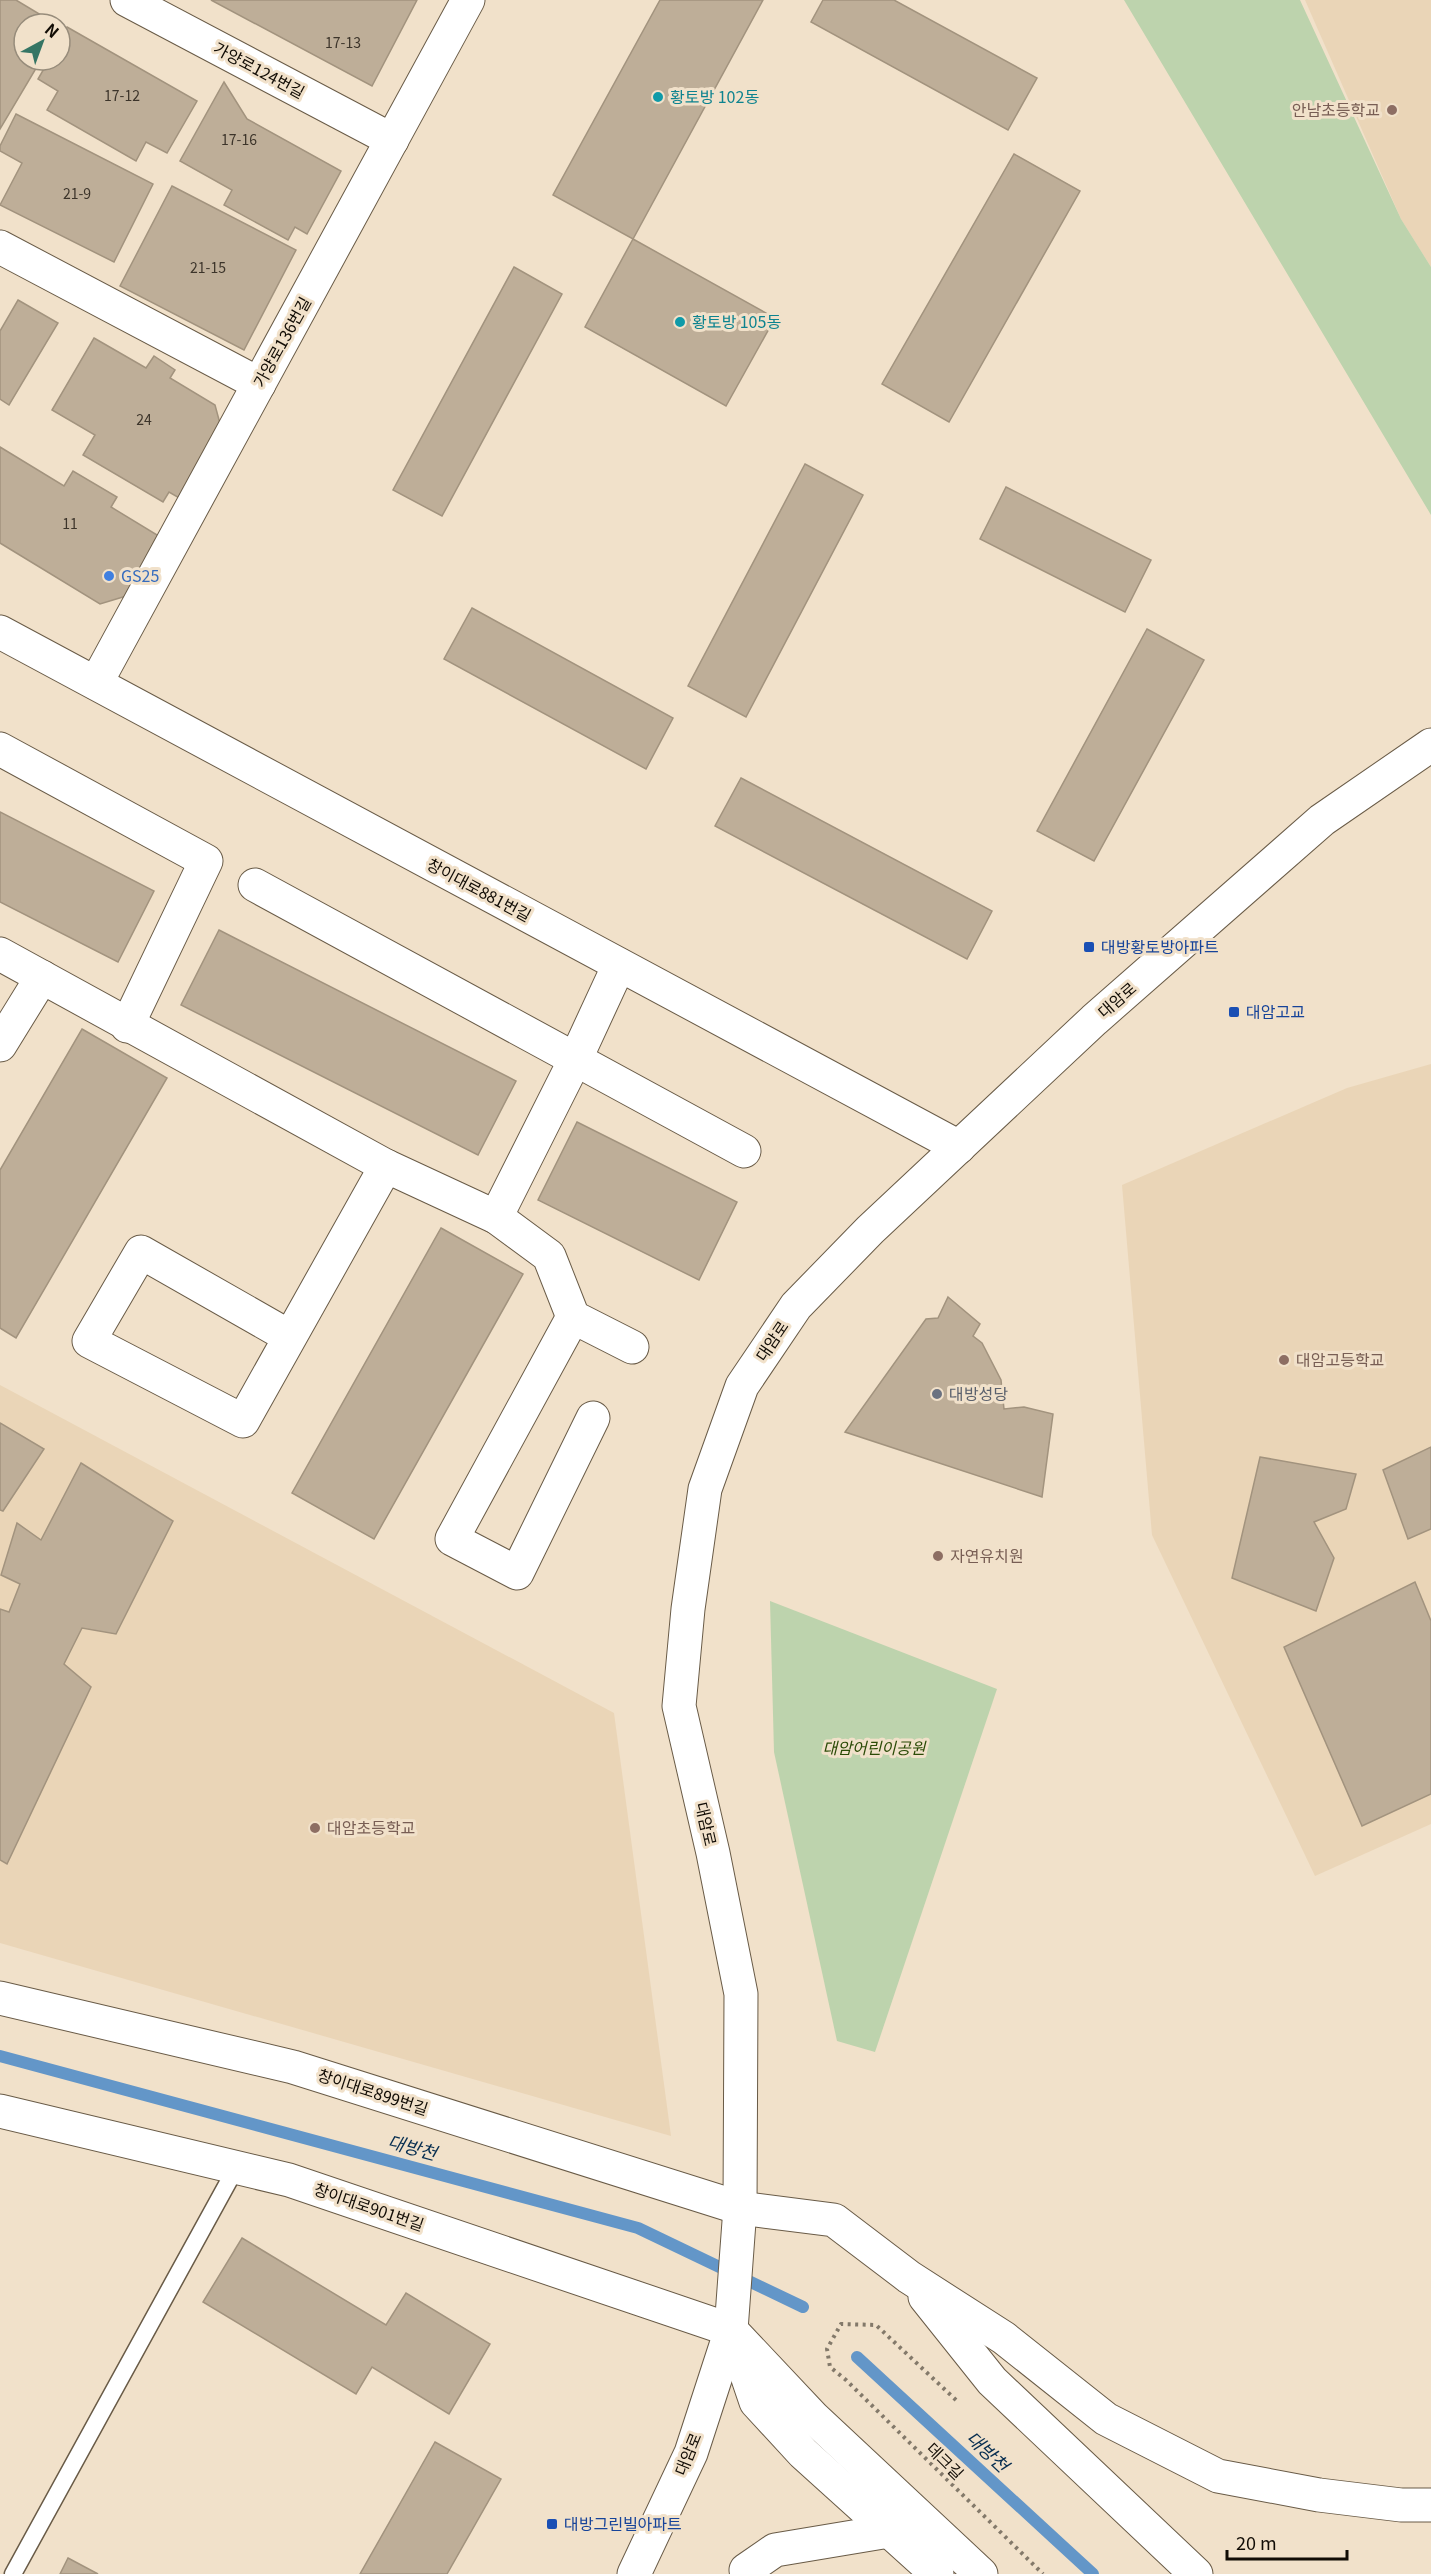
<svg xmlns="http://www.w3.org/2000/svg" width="1431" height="2574" viewBox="0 0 1431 2574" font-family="Georgia,'Noto Sans KR',serif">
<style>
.built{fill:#ead5b7}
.green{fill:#bdd3ad}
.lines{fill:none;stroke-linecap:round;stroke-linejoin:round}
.stream{stroke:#6396c8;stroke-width:12}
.building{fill:#beae98;stroke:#a2937e;stroke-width:1.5}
.lane-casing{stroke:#695b47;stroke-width:19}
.street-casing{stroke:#695b47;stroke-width:35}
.secondary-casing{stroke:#695b47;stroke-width:35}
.highway-casing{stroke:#695b47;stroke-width:35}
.path{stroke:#83796a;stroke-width:4;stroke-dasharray:3 4.5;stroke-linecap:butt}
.lane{stroke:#fff;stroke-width:16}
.street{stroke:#fff;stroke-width:33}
.secondary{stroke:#fff;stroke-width:33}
.highway{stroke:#fff;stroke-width:33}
.culture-dot{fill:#0f9aa8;stroke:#f1e1ca;stroke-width:2}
.education-dot{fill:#8d6e63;stroke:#f1e1ca;stroke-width:2}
.shop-dot{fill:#3f7fe0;stroke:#f1e1ca;stroke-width:2}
.transit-dot{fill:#1a4fb4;stroke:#f1e1ca;stroke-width:2}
.worship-dot{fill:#6b7280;stroke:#f1e1ca;stroke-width:2}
.labels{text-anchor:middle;stroke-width:6;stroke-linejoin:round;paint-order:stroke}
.number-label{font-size:14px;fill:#3c342a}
.street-label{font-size:16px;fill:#110c05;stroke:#f1e1ca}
.culture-label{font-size:16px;fill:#0d838f;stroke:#f1e1ca;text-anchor:start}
.education-label{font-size:16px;fill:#785e54;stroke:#f1e1ca;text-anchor:start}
.shop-label{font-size:16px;fill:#366cbe;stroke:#f1e1ca;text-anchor:start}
.transit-label{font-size:16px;fill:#164399;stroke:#f1e1ca;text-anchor:start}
.worship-label{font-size:16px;fill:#5b616d;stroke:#f1e1ca;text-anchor:start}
.park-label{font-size:16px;font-style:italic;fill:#2b4b07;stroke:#f1e1ca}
.water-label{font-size:18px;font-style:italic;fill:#072e50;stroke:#f1e1ca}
</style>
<rect width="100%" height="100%" fill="#f1e1ca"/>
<g class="built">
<path d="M 1305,0 L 1431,0 L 1431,267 L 1401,219 Z"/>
<path d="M 1431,1064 L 1431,1824 L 1315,1876 L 1152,1535 L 1122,1185 L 1347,1088 Z"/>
<path d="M 0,1385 L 614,1713 L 671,2136 L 0,1943 Z"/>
</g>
<g class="green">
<path d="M 1124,0 L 1300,0 L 1401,219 L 1431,267 L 1431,515 Z"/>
<path d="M 770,1601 L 997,1689 L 875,2052 L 837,2041 L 774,1752 Z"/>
</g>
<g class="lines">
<g class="stream">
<path d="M 0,2056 L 638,2228 L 803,2307"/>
<path d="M 857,2357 L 1093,2574"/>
</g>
</g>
<g class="building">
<path d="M 0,0 L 16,0 L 56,24 L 24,24 L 24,60 L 41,60 L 0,129 Z"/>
<path d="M 211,0 L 417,0 L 372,86 Z"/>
<path d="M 660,0 L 763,0 L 633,239 L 553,195 Z"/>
<path d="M 823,0 L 894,0 L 1037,78 L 1008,130 L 811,22 Z"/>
<path d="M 67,27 L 197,101 L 167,153 L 146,142 L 136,161 L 47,110 L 58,91 L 38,79 L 49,60 L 60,60 L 60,40 Z"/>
<path d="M 224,82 L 247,119 L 341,171 L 307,234 L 295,227 L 288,240 L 224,205 L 232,190 L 180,161 Z"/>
<path d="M 16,114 L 153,184 L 114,262 L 0,205 L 22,163 L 0,151 L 0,146 Z"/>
<path d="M 1014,154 L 1080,191 L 949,422 L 882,384 Z"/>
<path d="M 172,186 L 296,250 L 244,350 L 120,286 Z"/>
<path d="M 633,239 L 775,318 L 726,406 L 585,327 Z"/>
<path d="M 514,267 L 562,294 L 442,516 L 393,490 Z"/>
<path d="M 18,300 L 58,323 L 9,405 L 0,399 L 0,331 Z"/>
<path d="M 94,338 L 146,368 L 154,356 L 175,370 L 170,378 L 215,405 L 222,431 L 181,499 L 169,492 L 163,502 L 83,455 L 95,435 L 52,410 Z"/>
<path d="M 0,447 L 64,486 L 73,471 L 117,497 L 111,507 L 167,541 L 136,593 L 100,604 L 0,543 Z"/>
<path d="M 805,464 L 863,495 L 746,717 L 688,686 Z"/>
<path d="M 1006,487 L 1151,560 L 1125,612 L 980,539 Z"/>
<path d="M 472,608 L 673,718 L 646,769 L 444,659 Z"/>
<path d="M 1147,629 L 1204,660 L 1094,861 L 1037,831 Z"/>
<path d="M 741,778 L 992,911 L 967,959 L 715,826 Z"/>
<path d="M 0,812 L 154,891 L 118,962 L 0,902 Z"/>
<path d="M 219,930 L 516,1081 L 478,1155 L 181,1005 Z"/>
<path d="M 82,1029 L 167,1078 L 16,1338 L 0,1328 L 0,1170 Z"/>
<path d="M 577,1122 L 737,1202 L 699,1280 L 538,1200 Z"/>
<path d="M 441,1228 L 523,1274 L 374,1539 L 292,1493 Z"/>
<path d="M 948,1297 L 980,1324 L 973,1336 L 982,1343 L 1001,1380 L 1004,1409 L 1024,1407 L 1053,1414 L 1042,1497 L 845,1432 L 926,1319 L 938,1318 Z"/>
<path d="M 0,1423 L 44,1449 L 3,1511 L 0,1510 Z"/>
<path d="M 1431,1447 L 1431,1529 L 1408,1539 L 1383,1470 Z"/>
<path d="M 1260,1457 L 1356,1474 L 1346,1509 L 1314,1522 L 1334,1558 L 1316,1611 L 1232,1578 Z"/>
<path d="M 81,1463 L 173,1521 L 116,1634 L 82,1628 L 64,1664 L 91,1687 L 7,1864 L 0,1860 L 0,1609 L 9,1612 L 20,1584 L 1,1575 L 17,1523 L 41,1540 Z"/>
<path d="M 1415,1582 L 1431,1621 L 1431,1794 L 1362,1826 L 1284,1647 Z"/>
<path d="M 242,2238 L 386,2325 L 406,2293 L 490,2344 L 449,2414 L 372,2367 L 356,2394 L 203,2302 Z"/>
<path d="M 435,2442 L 501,2479 L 447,2574 L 360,2574 Z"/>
<path d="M 68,2558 L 98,2574 L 60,2574 Z"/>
</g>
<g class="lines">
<defs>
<path id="lane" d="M 13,2574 L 236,2168"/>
<g id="street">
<path d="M 127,0 L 392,140"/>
<path d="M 0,247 L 259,384"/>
<path d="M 0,632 L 959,1147"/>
<path d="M 96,683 L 468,0"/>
<path d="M 0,749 L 206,861 L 127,1026"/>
<path d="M 255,885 L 744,1151"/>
<path d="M 0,954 L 386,1166 L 496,1217 L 549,1256 L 573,1317 L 632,1347"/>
<path d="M 0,1045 L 42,977"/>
<path d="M 496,1217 L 576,1058 L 619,965"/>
<path d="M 573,1317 L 452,1539 L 517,1573 L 593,1418"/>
<path d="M 290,1337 L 141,1252 L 89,1341 L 243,1421 L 386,1166"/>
<path d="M 0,1998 L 293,2067 L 740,2208"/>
<path d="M 0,2111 L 289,2180 L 731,2330"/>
</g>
<path id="secondary" d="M 634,2574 L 691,2453 L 731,2330 L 740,2208 L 741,1994 L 713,1853 L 679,1706 L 688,1609 L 705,1489 L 742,1386 L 796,1306 L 870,1230 L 1094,1020 L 1322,820 L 1431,745"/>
<g id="highway">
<path d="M 740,2208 L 834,2220 L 909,2277 L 1004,2338 L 1106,2419 L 1218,2476 L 1319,2495 L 1401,2505 L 1431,2505"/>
<path d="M 925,2297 L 992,2381 L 1196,2574"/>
<path d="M 731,2330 L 813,2417 L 981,2574"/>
<path d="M 735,2340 L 756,2402 L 803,2453 L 937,2574"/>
<path d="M 746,2570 L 775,2550 L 889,2531"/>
</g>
</defs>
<use href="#lane" class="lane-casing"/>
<use href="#street" class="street-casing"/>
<use href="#secondary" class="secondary-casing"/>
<use href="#highway" class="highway-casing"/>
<path class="path" d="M 956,2400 L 876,2325 L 841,2324 L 827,2349 L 830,2367 L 846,2380 L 1043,2574"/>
<use href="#lane" class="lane"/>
<use href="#street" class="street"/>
<use href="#secondary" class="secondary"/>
<use href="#highway" class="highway"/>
</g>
<g class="culture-dot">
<circle cx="658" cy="97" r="6"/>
<circle cx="680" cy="322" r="6"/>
</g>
<g class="education-dot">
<circle cx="1392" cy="110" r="6"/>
<circle cx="1284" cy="1360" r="6"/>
<circle cx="938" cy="1556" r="6"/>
<circle cx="315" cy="1828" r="6"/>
</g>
<circle class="shop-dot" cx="109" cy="576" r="6"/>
<g class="transit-dot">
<rect x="1083" y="941" width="12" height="12" rx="3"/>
<rect x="1228" y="1006" width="12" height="12" rx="3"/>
<rect x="546" y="2518" width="12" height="12" rx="3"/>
</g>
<circle class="worship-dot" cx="937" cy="1394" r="6"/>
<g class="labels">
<g class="number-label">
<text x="343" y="48">17-13</text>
<text x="122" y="101">17-12</text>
<text x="239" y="145">17-16</text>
<text x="77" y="199">21-9</text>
<text x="208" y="273">21-15</text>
<text x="144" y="425">24</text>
<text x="70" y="529">11</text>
</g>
<g class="street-label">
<text transform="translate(259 70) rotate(28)" y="6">가양로124번길</text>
<text transform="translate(282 342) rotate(-61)" y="6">가양로136번길</text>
<text transform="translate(479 890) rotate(28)" y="6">창이대로881번길</text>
<text transform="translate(1117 1000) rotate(-41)" y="6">대암로</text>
<text transform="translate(772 1341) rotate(-56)" y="6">대암로</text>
<text transform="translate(706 1824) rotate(77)" y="6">대암로</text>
<text transform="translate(373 2092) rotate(18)" y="6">창이대로899번길</text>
<text transform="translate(369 2207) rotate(19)" y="6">창이대로901번길</text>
<text transform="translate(688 2454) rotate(-68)" y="6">대암로</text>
<text transform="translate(945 2461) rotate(45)" y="6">데크길</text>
</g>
<g class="culture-label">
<text x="670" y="103">황토방 102동</text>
<text x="692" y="328">황토방 105동</text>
</g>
<g class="education-label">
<text x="1380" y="116" text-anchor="end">안남초등학교</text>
<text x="1296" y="1366">대암고등학교</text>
<text x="950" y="1562">자연유치원</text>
<text x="327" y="1834">대암초등학교</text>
</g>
<g class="shop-label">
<text x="121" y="582">GS25</text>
</g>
<g class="transit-label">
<text x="1101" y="953">대방황토방아파트</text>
<text x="1246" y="1018">대암고교</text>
<text x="564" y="2530">대방그린빌아파트</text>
</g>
<g class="worship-label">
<text x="949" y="1400">대방성당</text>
</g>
<g class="park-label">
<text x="874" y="1754">대암어린이공원</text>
</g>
<g class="water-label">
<text transform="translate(412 2148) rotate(15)" y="6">대방천</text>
<text transform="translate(987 2452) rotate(43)" y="6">대방천</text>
</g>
</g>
<g transform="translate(42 42) rotate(41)"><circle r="28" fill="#f1e1ca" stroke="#978c7b" stroke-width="1.5"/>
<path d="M0-4.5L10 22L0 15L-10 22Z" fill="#357564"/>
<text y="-9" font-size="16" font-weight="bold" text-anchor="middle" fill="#110c05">N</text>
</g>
<path d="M1227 2550v9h120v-9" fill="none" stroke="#110c05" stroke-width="3"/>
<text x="1236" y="2550" font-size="18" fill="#110c05" stroke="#f1e1ca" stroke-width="4.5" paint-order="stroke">20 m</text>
</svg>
